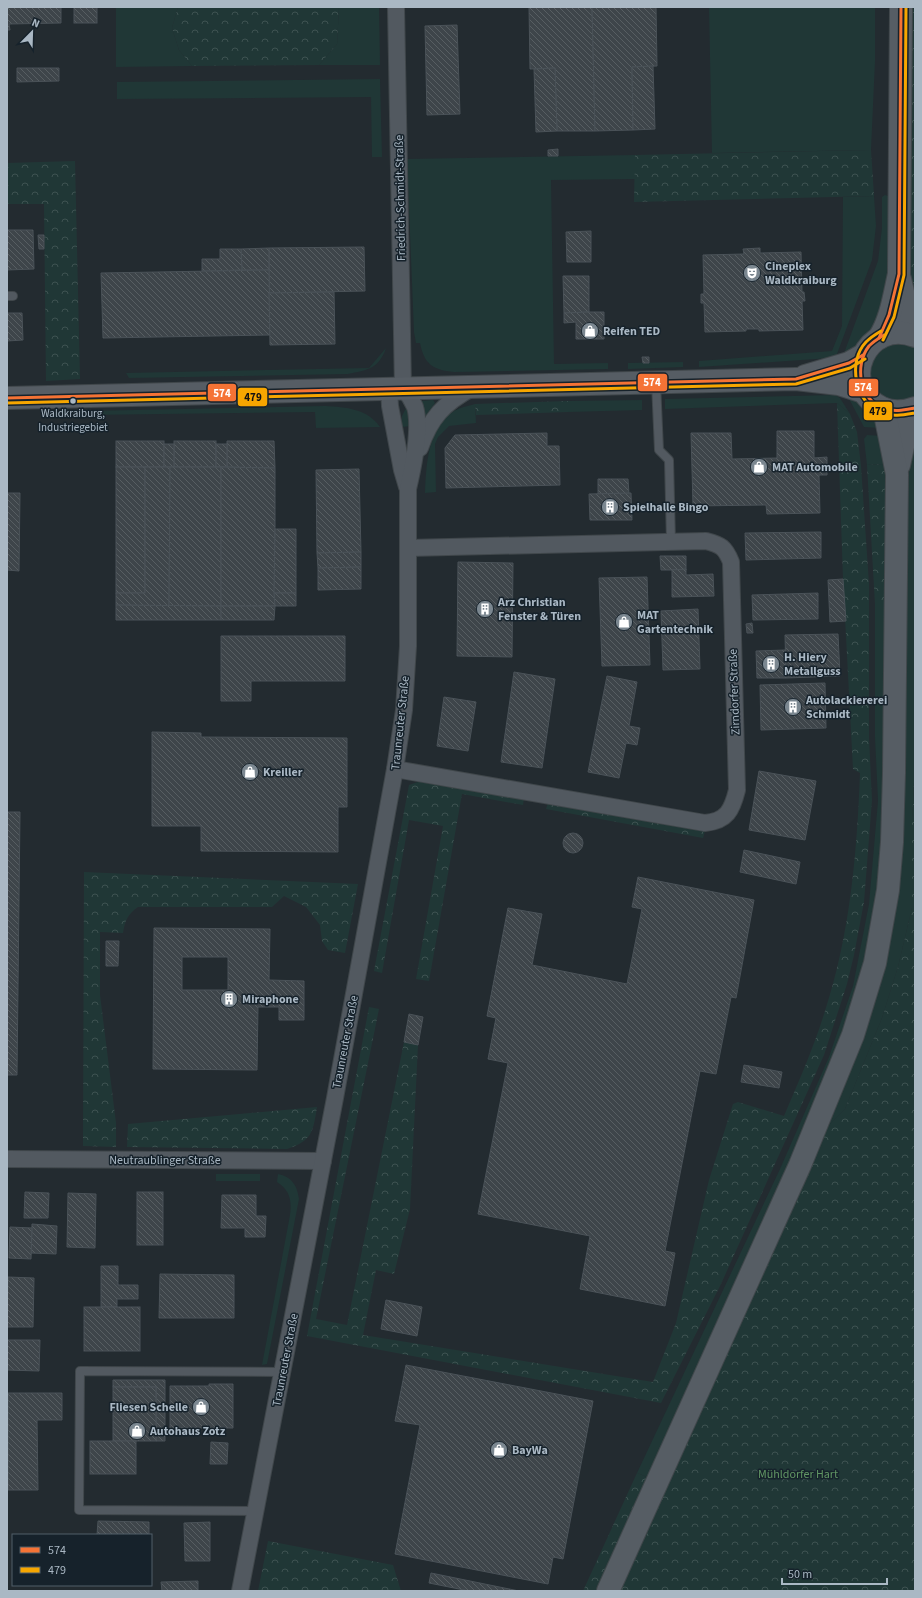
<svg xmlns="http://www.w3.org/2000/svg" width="922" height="1598" viewBox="0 0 922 1598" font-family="'Source Sans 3',sans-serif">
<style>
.grass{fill:#203736}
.forest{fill:url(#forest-crowns)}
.building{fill:url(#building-back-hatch);stroke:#4a5258;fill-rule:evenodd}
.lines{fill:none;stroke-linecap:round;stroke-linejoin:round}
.lane-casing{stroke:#40474b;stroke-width:10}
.street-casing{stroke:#40474b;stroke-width:18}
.secondary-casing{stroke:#40474b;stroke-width:24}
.lane{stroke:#525960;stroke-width:8}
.street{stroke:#525960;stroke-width:16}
.secondary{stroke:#565d64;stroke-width:22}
.bus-1-casing{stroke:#16222b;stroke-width:6}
.bus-2-casing{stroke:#16222b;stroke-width:6}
.bus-1{stroke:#f57335;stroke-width:3}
.bus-2{stroke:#f7a600;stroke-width:3}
.bus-dot{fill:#aab8c4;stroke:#16222b;stroke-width:1.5}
.labels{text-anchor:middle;stroke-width:3;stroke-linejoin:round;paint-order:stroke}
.bus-label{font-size:11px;fill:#aab8c4;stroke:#16222b}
.street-label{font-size:12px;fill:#aab8c4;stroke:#16222b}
.poi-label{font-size:12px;font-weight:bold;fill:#aab8c4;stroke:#16222b;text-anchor:start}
.park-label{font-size:12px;fill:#619664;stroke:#16222b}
.line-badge{stroke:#16222b;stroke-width:1.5}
.badge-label{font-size:11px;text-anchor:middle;font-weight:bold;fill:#fff}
.pale-badge-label{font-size:11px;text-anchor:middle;font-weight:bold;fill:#111}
</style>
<defs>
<pattern id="forest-crowns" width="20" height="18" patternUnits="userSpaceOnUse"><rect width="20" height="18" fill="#203736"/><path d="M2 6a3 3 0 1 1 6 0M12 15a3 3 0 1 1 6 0" fill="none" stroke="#3e5251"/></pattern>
<pattern id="building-back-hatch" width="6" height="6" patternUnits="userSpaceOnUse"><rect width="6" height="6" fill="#3e454a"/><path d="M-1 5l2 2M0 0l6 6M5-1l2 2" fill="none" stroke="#575e62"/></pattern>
</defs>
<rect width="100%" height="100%" fill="#232b30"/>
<g class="grass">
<path d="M 116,7 L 178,7 L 172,28 L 179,50 L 192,66 L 116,67 Z"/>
<path d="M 339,7 L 379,7 L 380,65 L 319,65 L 337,44 Z"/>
<path d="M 709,7 L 875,7 L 875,61 L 871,150 L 712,153 Z"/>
<path d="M 380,79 L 382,157 L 372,157 L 371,97 L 117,99 L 117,82 Z"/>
<path d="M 635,155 L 635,179 L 551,180 L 554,364 L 608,363 L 608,369 L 454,372 C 433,370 424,364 420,343 L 416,343 L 414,332 L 407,159 Z"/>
<path d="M 885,195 L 888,196 L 890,230 L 887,287 L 879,323 L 855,350 L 843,356 L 878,261 L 882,228 L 882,197 Z"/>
<path d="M 874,196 L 876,226 L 872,260 L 837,354 L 830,358 L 699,367 L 699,361 L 832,351 L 842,326 L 843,197 Z"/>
<path d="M 896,343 L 911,346 L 915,349 L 915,396 C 895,408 886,399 871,386 L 869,365 L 882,347 Z"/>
<path d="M 386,348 C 379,369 367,370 348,374 L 129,378 L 126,373 L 369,368 Z"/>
<path d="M 683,362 L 683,367 L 628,369 L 628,363 Z"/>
<path d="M 835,395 L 840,398 L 850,414 L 837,403 L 665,409 L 665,399 Z"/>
<path d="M 847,395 C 862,402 873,413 880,428 L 864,427 Z"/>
<path d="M 433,400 L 435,403 L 424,418 L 421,401 Z"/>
<path d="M 642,400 L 642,410 L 568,412 L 568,401 Z"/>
<path d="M 475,404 L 476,423 L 449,426 L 438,437 L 435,444 L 436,492 L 425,493 C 426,465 428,427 454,411 C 461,407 468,406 475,404 Z"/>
<path d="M 325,406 C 346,407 368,409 380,427 L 316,428 L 315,412 L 86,415 L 86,411 Z"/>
<path d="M 408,407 L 411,426 L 402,427 L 402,416 L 406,408 Z"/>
<path d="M 867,435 L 883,436 L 886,464 L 867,465 L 864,439 Z"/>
<path d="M 915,435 L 915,763 L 912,822 L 912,908 L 898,967 L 882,1018 L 845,1109 L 824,1130 L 872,1004 L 906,470 Z"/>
<path d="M 875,604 L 887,604 L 880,889 L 857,1000 L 791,1162 L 649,1478 L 637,1473 L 780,1169 L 829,1057 L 853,986 L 869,904 L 878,801 L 875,737 Z"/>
<rect x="216" y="1174" width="44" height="7"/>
<path d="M 278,1174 C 292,1177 297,1185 299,1199 L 267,1364 L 262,1365 L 290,1215 C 292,1201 290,1190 277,1182 Z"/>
</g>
<g class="forest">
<path d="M 178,7 L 339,7 L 337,44 L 319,65 L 192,66 L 179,50 L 172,28 Z"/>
<path d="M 911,7 L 915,7 L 915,307 L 911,282 Z"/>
<path d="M 871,150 L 874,196 L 634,202 L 635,155 Z"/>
<path d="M 75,161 L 80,379 L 46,381 L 44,204 L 7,204 L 7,163 Z"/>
<path d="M 568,401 L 568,412 L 476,415 L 475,404 Z"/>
<path d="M 837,403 L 850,414 L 857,432 L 861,466 L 869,584 L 869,738 L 872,800 L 864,902 L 854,955 L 847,984 L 824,1055 L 721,1284 L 661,1403 L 307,1336 L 369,1007 L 379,1009 L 316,1319 L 347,1325 L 404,1042 L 418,1045 L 410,1209 L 394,1274 L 376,1270 L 363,1335 L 653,1382 L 676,1323 L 709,1180 L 733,1104 L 738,1102 L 784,1116 C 799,1081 814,1047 825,1011 C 850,934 857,854 860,773 L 853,769 L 843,579 Z"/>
<path d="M 886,464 L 887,604 L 875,604 L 867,465 Z"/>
<path d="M 915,763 L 915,1591 L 618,1591 L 824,1130 L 845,1109 L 882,1018 L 898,967 L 912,908 L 912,822 Z"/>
<path d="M 428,781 L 524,798 L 523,805 L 462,794 L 429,981 L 416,979 L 443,826 L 409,820 L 382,973 L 374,971 L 409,785 L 418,782 Z"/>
<path d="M 548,803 L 705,831 L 703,838 L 546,809 Z"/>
<path d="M 84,872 L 358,884 L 345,953 L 328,950 L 322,941 L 320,925 L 306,907 L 284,896 L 272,907 L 138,907 C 128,914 125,920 123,933 L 100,932 L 100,995 L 116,1123 L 116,1147 L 83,1146 Z"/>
<path d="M 317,1107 C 313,1132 312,1141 287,1149 L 127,1147 L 128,1124 Z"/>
<path d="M 637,1473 L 649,1478 L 598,1591 L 583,1591 Z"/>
<path d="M 268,1541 L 393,1565 L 401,1591 L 258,1591 Z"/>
</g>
<g class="building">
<path d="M 7,7 L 61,7 L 61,23 L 9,24 L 10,30 L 7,30 Z"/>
<rect x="74" y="7" width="23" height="16"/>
<path d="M 529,7 L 592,7 L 595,131 L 557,131 L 555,68 L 530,69 Z"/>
<path d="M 592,7 L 656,7 L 657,66 L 632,67 L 633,130 L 595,131 Z"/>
<path d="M 457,25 L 460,114 L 427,115 L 425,26 Z"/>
<path d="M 653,66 L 655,129 L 633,130 L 632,67 Z"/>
<path d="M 17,68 L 59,68 L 59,81 L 17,82 Z"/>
<path d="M 555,68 L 557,131 L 536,132 L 534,69 Z"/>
<path d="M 558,149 L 558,156 L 548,156 L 548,150 Z"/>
<path d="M 7,230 L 33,230 L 34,269 L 7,270 Z"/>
<path d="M 591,231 L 591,262 L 567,262 L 566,232 Z"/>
<path d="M 38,235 L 44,235 L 44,249 L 39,249 Z"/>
<path d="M 364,247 L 365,291 L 269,293 L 269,248 Z"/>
<path d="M 269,248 L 269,270 L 242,270 L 241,249 Z"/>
<path d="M 760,248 L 760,253 L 801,252 L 802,292 L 804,292 L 805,301 L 802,301 L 803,330 L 759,331 L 759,329 L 746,329 L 746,331 L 705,332 L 704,303 L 701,303 L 701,294 L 704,294 L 703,255 L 744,254 L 743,249 Z"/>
<path d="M 220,249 L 241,249 L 242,270 L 202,271 L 202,259 L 220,259 Z"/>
<path d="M 269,270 L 270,335 L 103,338 L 101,273 Z"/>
<path d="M 563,276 L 589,276 L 589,312 L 564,313 Z"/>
<path d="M 334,292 L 335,344 L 270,345 L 269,293 Z"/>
<path d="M 589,312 L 604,312 L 604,339 L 576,339 L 576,322 L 564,323 L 564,313 Z"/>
<path d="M 7,313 L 22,313 L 23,340 L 7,341 Z"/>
<path d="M 642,357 L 649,357 L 649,363 L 643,363 Z"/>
<path d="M 777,431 L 814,431 L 814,458 L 827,457 L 827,475 L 819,475 L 820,513 L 767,514 L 766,505 L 693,506 L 691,433 L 731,433 L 732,459 L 777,458 Z"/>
<path d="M 547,433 L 547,446 L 559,446 L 560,485 L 446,488 L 445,448 L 455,435 Z"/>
<rect x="116" y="441" width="48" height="26"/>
<rect x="174" y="441" width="42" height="26"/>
<path d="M 227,441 L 274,441 L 275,468 L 227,467 Z"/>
<rect x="164" y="444" width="10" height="23"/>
<rect x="216" y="444" width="11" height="23"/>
<rect x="116" y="467" width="29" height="126"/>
<path d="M 145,467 L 170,467 L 169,606 L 116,605 L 116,593 L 145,593 Z"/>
<path d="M 170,467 L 221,467 L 221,606 L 169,606 Z"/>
<path d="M 221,467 L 275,468 L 275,606 L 221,606 Z"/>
<path d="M 359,469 L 361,552 L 317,553 L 316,470 Z"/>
<path d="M 598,479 L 628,479 L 629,494 L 598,494 Z"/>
<path d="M 7,493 L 20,493 L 19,571 L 7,570 Z"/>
<path d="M 631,493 L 632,520 L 590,520 L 589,494 Z"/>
<path d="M 275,529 L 296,529 L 296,593 L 274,593 Z"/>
<path d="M 821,532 L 821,558 L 746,560 L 745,533 Z"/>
<path d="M 361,552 L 361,567 L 318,568 L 317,553 Z"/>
<path d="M 660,556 L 686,556 L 686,570 L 661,570 Z"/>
<path d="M 458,562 L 513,563 L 512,657 L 457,656 Z"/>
<path d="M 361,567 L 361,589 L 318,590 L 318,568 Z"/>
<path d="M 686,569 L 686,575 L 713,574 L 714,596 L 672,597 L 672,570 Z"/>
<path d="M 647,577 L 650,665 L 602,666 L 599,578 Z"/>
<path d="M 843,579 L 846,621 L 830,622 L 828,580 Z"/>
<path d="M 274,593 L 296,593 L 296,606 L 275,606 Z"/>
<path d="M 818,593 L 818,619 L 753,620 L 752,595 Z"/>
<path d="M 116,605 L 221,606 L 221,620 L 116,620 Z"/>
<path d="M 221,606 L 275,606 L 274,620 L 221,620 Z"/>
<path d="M 698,609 L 700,669 L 663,670 L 661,611 Z"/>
<path d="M 752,623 L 753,633 L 747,633 L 746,624 Z"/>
<path d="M 838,634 L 840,676 L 786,678 L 785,635 Z"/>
<path d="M 221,636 L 345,636 L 345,681 L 251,681 L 251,701 L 221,701 Z"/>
<path d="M 785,650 L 786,678 L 757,678 L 756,651 Z"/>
<path d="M 514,672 L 555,679 L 542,768 L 501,762 Z"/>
<path d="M 607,676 L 637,682 L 629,726 L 640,728 L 637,745 L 626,743 L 619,778 L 588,772 Z"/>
<path d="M 825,683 L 826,728 L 761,730 L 760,685 Z"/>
<path d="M 444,697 L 476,702 L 468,751 L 437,746 Z"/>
<path d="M 152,732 L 201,733 L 201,737 L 347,738 L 347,807 L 338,807 L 338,852 L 201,851 L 201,826 L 152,826 Z"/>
<path d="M 759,771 L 816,781 L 805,840 L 749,830 Z"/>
<path d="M 7,812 L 20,812 L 17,1075 L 7,1075 Z"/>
<circle cx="573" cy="843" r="10"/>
<path d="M 744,850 L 800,862 L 796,884 L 740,872 Z"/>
<path d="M 638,877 L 754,900 L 736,998 L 731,997 L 716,1074 L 700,1071 L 665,1251 L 675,1253 L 665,1306 L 580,1289 L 590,1236 L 478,1214 L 508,1063 L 488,1059 L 496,1018 L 487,1016 L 508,908 L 542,914 L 532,965 L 627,984 L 642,909 L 632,907 Z"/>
<path d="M 154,928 L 270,929 L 269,980 L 304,981 L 304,1020 L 279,1020 L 279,1007 L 258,1007 L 257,1070 L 153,1069 ZM 182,957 L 228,957 L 228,990 L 182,990 Z"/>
<path d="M 106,941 L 119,941 L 118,966 L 106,966 Z"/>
<path d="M 409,1014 L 423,1017 L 418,1045 L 404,1042 Z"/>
<path d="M 744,1065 L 782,1072 L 779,1088 L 741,1082 Z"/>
<path d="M 25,1192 L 49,1193 L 48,1218 L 24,1218 Z"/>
<rect x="137" y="1192" width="26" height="53"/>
<path d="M 68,1193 L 96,1194 L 95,1248 L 67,1247 Z"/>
<path d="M 222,1195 L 256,1195 L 256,1216 L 266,1216 L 265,1237 L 245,1237 L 245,1228 L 221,1228 Z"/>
<path d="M 32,1224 L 57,1226 L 56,1254 L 31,1253 Z"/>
<path d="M 10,1227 L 32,1228 L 31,1259 L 9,1258 Z"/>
<path d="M 101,1266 L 118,1266 L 118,1285 L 138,1285 L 138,1299 L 117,1299 L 117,1307 L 101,1307 Z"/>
<path d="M 160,1274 L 234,1275 L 234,1318 L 159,1318 Z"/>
<path d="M 8,1277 L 34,1278 L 33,1327 L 7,1327 Z"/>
<path d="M 386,1300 L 422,1307 L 417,1336 L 381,1329 Z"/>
<rect x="84" y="1307" width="56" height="44"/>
<path d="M 7,1340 L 40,1340 L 39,1371 L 7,1370 Z"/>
<path d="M 406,1365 L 593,1401 L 563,1559 L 553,1557 L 548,1584 L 395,1554 L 420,1425 L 395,1421 Z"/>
<path d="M 113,1380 L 165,1380 L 165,1441 L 156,1441 L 156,1387 L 113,1387 Z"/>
<path d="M 209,1384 L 233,1384 L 233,1428 L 170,1428 L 170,1386 L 209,1386 Z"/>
<rect x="113" y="1387" width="43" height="54"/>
<path d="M 8,1393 L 62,1393 L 62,1420 L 37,1420 L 38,1490 L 8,1490 Z"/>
<rect x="90" y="1441" width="46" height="33"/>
<path d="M 211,1442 L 228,1443 L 227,1464 L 210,1464 Z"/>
<path d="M 98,1521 L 149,1522 L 149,1535 L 97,1535 Z"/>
<path d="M 210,1522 L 210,1561 L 185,1561 L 184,1523 Z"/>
<path d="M 431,1573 L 519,1591 L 469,1591 L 429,1583 Z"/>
<path d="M 198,1581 L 198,1591 L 162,1591 L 161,1582 Z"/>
</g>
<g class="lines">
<defs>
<g id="lane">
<path d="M 7,296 L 13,296"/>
<path d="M 656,383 L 659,450 L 669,460 L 671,542"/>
<path d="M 256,1511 L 79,1510 L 80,1371 L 282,1372"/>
</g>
<g id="street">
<path d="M 389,389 L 390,406 L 402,470 L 407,487"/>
<path d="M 420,448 C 430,418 444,403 472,388"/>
<path d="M 395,769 L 705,823 C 727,821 732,810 737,790 L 731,562 C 725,547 721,545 706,541 L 408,548"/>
<path d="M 7,1159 L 323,1161"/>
<path d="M 240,1591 L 335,1098 L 395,769 L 404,710 L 408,646 L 408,489 C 413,468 421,427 415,407 C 412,400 408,394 403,388 L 396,7"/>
</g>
<g id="secondary">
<path d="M 900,279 L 912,331 L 915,335"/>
<path d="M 915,336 C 866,317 836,386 882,408 C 893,413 904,412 915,408"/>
<path d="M 879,338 C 891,319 894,296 899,274 L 901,7"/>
<path d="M 805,376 L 849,363 L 863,355"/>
<path d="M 7,398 L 796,379 L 839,384 L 864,392"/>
<path d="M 899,465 L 911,410"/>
<path d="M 608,1591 L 800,1165 L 853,1035 L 875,963 L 888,890 L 892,842 L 894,773 L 897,474 L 884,409"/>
</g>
</defs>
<use href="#lane" class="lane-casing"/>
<use href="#street" class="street-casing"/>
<use href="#secondary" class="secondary-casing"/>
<use href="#lane" class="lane"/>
<use href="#street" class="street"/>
<use href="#secondary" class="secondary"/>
<defs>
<g id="bus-1">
<path d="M 884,335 C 879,338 873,342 869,346 C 854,365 859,401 885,409 C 896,412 904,410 915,408"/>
<path d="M 879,338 L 889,315 L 899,274 L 901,7"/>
<path d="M 7,398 L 796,379 L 849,363 L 863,355"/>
</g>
<g id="bus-2">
<path d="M 881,331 C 876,334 870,338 866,342 C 847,362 855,402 881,413 C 893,417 903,415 915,413"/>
<path d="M 883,340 L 894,317 L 904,275 L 906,7"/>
<path d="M 7,403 L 796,384 L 850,368 L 865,359"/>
</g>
</defs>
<use href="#bus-1" class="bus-1-casing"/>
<use href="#bus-2" class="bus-2-casing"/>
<use href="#bus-1" class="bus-1"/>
<use href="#bus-2" class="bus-2"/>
</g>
<defs>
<symbol id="theatre-disc" viewBox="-11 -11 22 22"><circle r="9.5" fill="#7b8790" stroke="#16222b"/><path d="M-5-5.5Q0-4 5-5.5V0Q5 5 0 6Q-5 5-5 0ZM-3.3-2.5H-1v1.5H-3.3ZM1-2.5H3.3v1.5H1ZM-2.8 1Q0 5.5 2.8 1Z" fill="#fff"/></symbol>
<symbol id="shop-disc" viewBox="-11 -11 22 22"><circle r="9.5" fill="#7b8790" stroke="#16222b"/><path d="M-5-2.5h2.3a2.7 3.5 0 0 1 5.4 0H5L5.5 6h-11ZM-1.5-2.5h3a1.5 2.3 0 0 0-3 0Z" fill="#fff"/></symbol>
<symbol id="building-disc" viewBox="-11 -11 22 22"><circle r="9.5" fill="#7b8790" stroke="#16222b"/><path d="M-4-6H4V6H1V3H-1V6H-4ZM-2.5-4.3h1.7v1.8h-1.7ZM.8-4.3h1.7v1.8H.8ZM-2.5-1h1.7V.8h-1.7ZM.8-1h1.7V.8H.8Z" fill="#fff"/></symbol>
</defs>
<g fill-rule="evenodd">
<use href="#theatre-disc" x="742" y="263" width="20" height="20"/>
<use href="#shop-disc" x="580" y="321" width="20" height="20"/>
<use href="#shop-disc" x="749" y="457" width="20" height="20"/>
<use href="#building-disc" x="600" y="497" width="20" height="20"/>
<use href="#building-disc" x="475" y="599" width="20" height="20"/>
<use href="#shop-disc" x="614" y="612" width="20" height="20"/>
<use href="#building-disc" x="761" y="654" width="20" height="20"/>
<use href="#building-disc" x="783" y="697" width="20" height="20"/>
<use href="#shop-disc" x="240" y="762" width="20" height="20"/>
<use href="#building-disc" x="219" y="989" width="20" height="20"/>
<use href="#shop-disc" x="191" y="1397" width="20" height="20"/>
<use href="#shop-disc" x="127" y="1421" width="20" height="20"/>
<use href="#shop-disc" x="489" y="1440" width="20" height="20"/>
</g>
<circle class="bus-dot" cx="73" cy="401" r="3.5"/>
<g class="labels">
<g class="bus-label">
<text x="73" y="417">Waldkraiburg,<tspan x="73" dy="14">Industriegebiet</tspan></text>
</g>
<g class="street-label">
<text transform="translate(400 198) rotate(-91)" y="4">Friedrich-Schmidt-Straße</text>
<text transform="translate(734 692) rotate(-92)" y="4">Zirndorfer Straße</text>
<text transform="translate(400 723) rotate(-84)" y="4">Traunreuter Straße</text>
<text transform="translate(345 1042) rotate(-79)" y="4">Traunreuter Straße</text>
<text x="165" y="1164">Neutraublinger Straße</text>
<text transform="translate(285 1360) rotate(-79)" y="4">Traunreuter Straße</text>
</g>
<g class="poi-label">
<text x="765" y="270">Cineplex<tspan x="765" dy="14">Waldkraiburg</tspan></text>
<text x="603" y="335">Reifen TED</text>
<text x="772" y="471">MAT Automobile</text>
<text x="623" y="511">Spielhalle Bingo</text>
<text x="498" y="606">Arz Christian<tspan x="498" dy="14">Fenster &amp; Türen</tspan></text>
<text x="637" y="619">MAT<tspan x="637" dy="14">Gartentechnik</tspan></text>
<text x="784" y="661">H. Hiery<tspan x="784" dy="14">Metallguss</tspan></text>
<text x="806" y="704">Autolackiererei<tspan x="806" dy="14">Schmidt</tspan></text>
<text x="263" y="776">Kreiller</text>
<text x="242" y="1003">Miraphone</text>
<text x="188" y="1411" text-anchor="end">Fliesen Schelle</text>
<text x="150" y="1435">Autohaus Zotz</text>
<text x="512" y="1454">BayWa</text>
</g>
<g class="park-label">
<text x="798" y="1478">Mühldorfer Hart</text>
</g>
</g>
<g class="line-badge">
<rect x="637" y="373" width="31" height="19" rx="4" fill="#f57335"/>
<rect x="848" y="378" width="31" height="19" rx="4" fill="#f57335"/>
<rect x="207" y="383" width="30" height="19" rx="4" fill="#f57335"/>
<rect x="237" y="387" width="31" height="20" rx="4" fill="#f7a600"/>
<rect x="863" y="401" width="30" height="20" rx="4" fill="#f7a600"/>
</g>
<g class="badge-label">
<text x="652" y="386">574</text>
<text x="863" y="391">574</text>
<text x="222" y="397">574</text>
</g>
<g class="pale-badge-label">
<text x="253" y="401">479</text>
<text x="878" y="415">479</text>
</g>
<rect width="922" height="1598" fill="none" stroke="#aab8c4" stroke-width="16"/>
<rect x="12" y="1534" width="140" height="52" fill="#16222b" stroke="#515e68"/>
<rect x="20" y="1547" width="20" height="6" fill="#f57335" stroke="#515e68"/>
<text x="48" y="1554" font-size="12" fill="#aab8c4">574</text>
<rect x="20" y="1567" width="20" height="6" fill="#f7a600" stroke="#515e68"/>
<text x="48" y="1574" font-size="12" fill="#aab8c4">479</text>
<g transform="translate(32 32) rotate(23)" stroke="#16222b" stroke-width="3" paint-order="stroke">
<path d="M0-3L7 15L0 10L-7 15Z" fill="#aab8c4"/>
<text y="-6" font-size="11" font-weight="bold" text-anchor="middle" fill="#aab8c4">N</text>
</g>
<path d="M782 1578v6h105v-6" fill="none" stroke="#aab8c4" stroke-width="2"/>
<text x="788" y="1578" font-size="12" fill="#aab8c4" stroke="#16222b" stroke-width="3" paint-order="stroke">50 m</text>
</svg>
